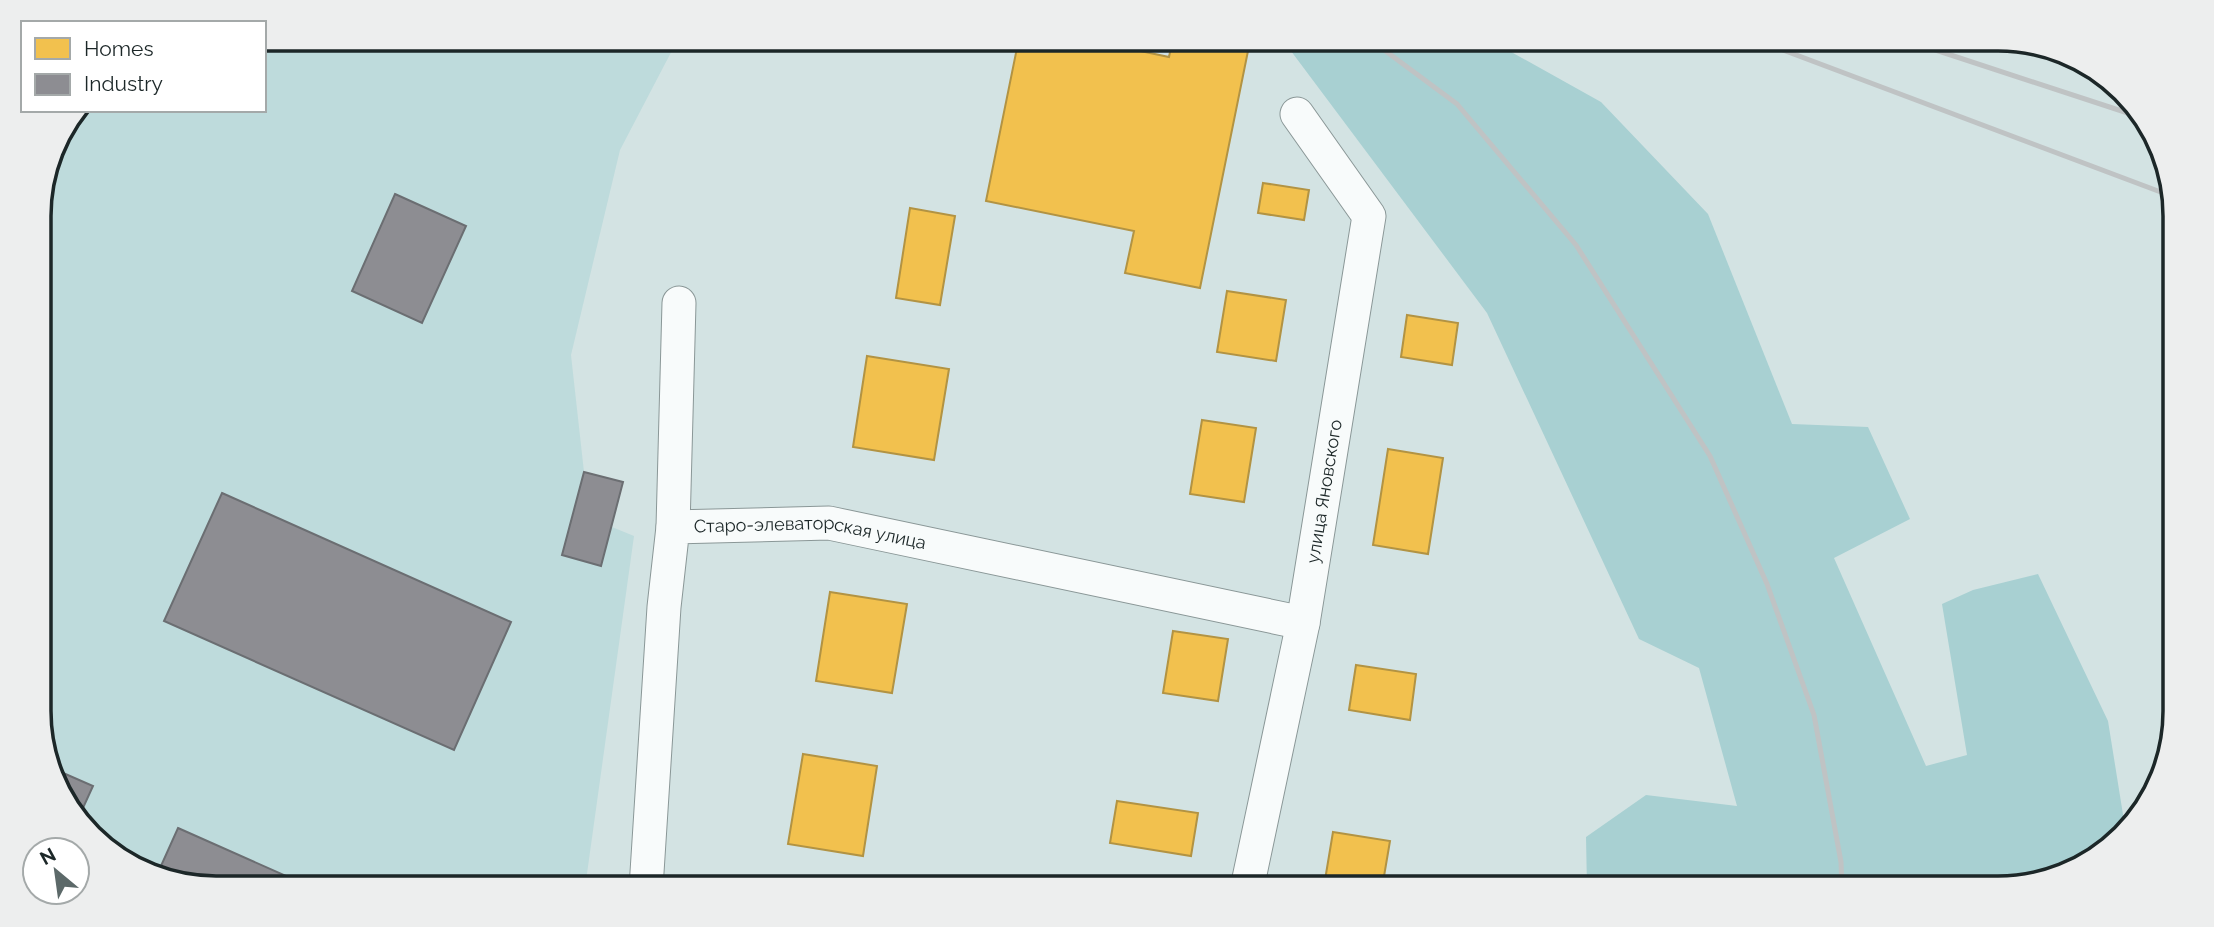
<svg xmlns="http://www.w3.org/2000/svg" width="2214" height="927" viewBox="0 0 2214 927" font-family="Raleway,sans-serif">
<style>
.built{fill:#bedbdc}
.green{fill:#a8d0d2}
.homes{fill:#f2c14e;stroke:#b29343;stroke-width:2}
.industry{fill:#8d8d92;stroke:#6b6e72;stroke-width:2}
.lines{fill:none;stroke-linecap:round;stroke-linejoin:round}
.minor-casing{stroke:#8a9797;stroke-width:35}
.minor{stroke:#f8fbfb;stroke-width:33}
.rail{stroke:#bfc3c4;stroke-width:5}
.labels{text-anchor:middle;stroke-width:7;stroke-linejoin:round;paint-order:stroke}
.street-label{font-size:18px;fill:#1c2728;stroke:#fff}
.rim{fill:none;stroke:#1c2728;stroke-width:3.5}
</style>
<rect width="100%" height="100%" fill="#d3e3e3"/>
<path class="built" d="M 264,39 L 678,39 L 620,150 L 571,355 L 584,472 L 623,482 L 612,527 L 634,536 L 585,888 L 216,888 L 148,875 L 75,819 L 40,735 L 39,204 L 57,137 L 78,110 L 264,110 Z"/>
<path class="green" d="M 1282,39 L 1488,39 L 1601,102 L 1708,214 L 1792,424 L 1868,427 L 1910,519 L 1834,558 L 1926,766 L 1967,755 L 1942,604 L 1973,590 L 2038,574 L 2108,721 L 2125,827 L 2106,852 L 2009,888 L 1587,888 L 1586,837 L 1646,795 L 1737,806 L 1699,668 L 1639,639 L 1487,313 Z"/>
<g class="homes">
<path d="M 1019,38 L 1079,38 L 1169,57 L 1173,38 L 1212,38 L 1249,46 L 1200,288 L 1125,273 L 1134,231 L 986,201 Z"/>
<path d="M 1263,183 L 1309,190 L 1304,220 L 1258,213 Z"/>
<path d="M 910,208 L 955,216 L 940,305 L 896,298 Z"/>
<path d="M 1227,291 L 1286,300 L 1276,361 L 1217,352 Z"/>
<path d="M 1407,315 L 1458,323 L 1452,365 L 1401,357 Z"/>
<path d="M 867,356 L 949,369 L 934,460 L 853,447 Z"/>
<path d="M 1202,420 L 1256,428 L 1244,502 L 1190,494 Z"/>
<path d="M 1388,449 L 1443,458 L 1428,554 L 1373,545 Z"/>
<path d="M 830,592 L 907,604 L 892,693 L 816,681 Z"/>
<path d="M 1173,631 L 1228,639 L 1218,701 L 1163,693 Z"/>
<path d="M 1356,665 L 1416,674 L 1410,720 L 1349,710 Z"/>
<path d="M 803,754 L 877,766 L 863,856 L 788,844 Z"/>
<path d="M 1117,801 L 1198,813 L 1191,856 L 1110,843 Z"/>
<path d="M 1333,832 L 1390,841 L 1382,888 L 1325,880 Z"/>
</g>
<g class="industry">
<path d="M 395,194 L 466,226 L 422,323 L 352,291 Z"/>
<path d="M 584,472 L 623,482 L 601,566 L 562,555 Z"/>
<path d="M 222,493 L 511,622 L 454,750 L 164,621 Z"/>
<path d="M 54,769 L 93,786 L 77,821 L 75,819 Z"/>
<path d="M 178,828 L 313,888 L 216,888 L 156,877 Z"/>
</g>
<g class="lines">
<defs>
<g id="minor">
<path d="M 673,527 L 679,303"/>
<path id="s1" d="M 646,888 L 664,607 L 673,527 L 829,523 L 1303,623"/>
<path id="s2" d="M 1247,888 L 1303,623 L 1369,216 L 1297,114"/>
</g>
</defs>
<use href="#minor" class="minor-casing"/>
<use href="#minor" class="minor"/>
<g class="rail">
<path d="M 1368,38 L 1457,104 L 1576,245 L 1710,456 L 1767,584 L 1814,715 L 1841,862 L 1842,888"/>
<path d="M 1751,38 L 2174,197"/>
<path d="M 1899,38 L 2143,118"/>
</g>
</g>
<g class="labels">
<g class="street-label">
<text dy="6" stroke="none"><textPath href="#s2" startOffset="404">улица Яновского</textPath></text>
<text dy="6" stroke="none"><textPath href="#s1" startOffset="500">Старо-элеваторская улица</textPath></text>
</g>
</g>
<path d="M0 0H2214V927H0ZM216 51H1998A165 165 0 0 1 2163 216V711A165 165 0 0 1 1998 876H216A165 165 0 0 1 51 711V216A165 165 0 0 1 216 51Z" fill="#edeeee" fill-rule="evenodd"/>
<path class="rim" d="M216 51H1998A165 165 0 0 1 2163 216V711A165 165 0 0 1 1998 876H216A165 165 0 0 1 51 711V216A165 165 0 0 1 216 51Z"/>
<rect x="21" y="21" width="245" height="91" fill="#ffffff" stroke="#a4a9a9" stroke-width="2"/>
<rect x="35" y="38" width="35" height="21" fill="#f2c14e" stroke="#a4a9a9" stroke-width="2"/>
<text x="84" y="56" font-size="21" fill="#1c2728">Homes</text>
<rect x="35" y="74" width="35" height="21" fill="#8d8d92" stroke="#a4a9a9" stroke-width="2"/>
<text x="84" y="91" font-size="21" fill="#1c2728">Industry</text>
<g transform="translate(56 871) rotate(331)"><circle r="33" fill="#ffffff" stroke="#a4a9a9" stroke-width="2"/>
<path d="M0-5L12 26L0 18L-12 26Z" fill="#5c6969"/>
<text y="-10" font-size="19" font-weight="bold" text-anchor="middle" fill="#1c2728">N</text>
</g>
</svg>
